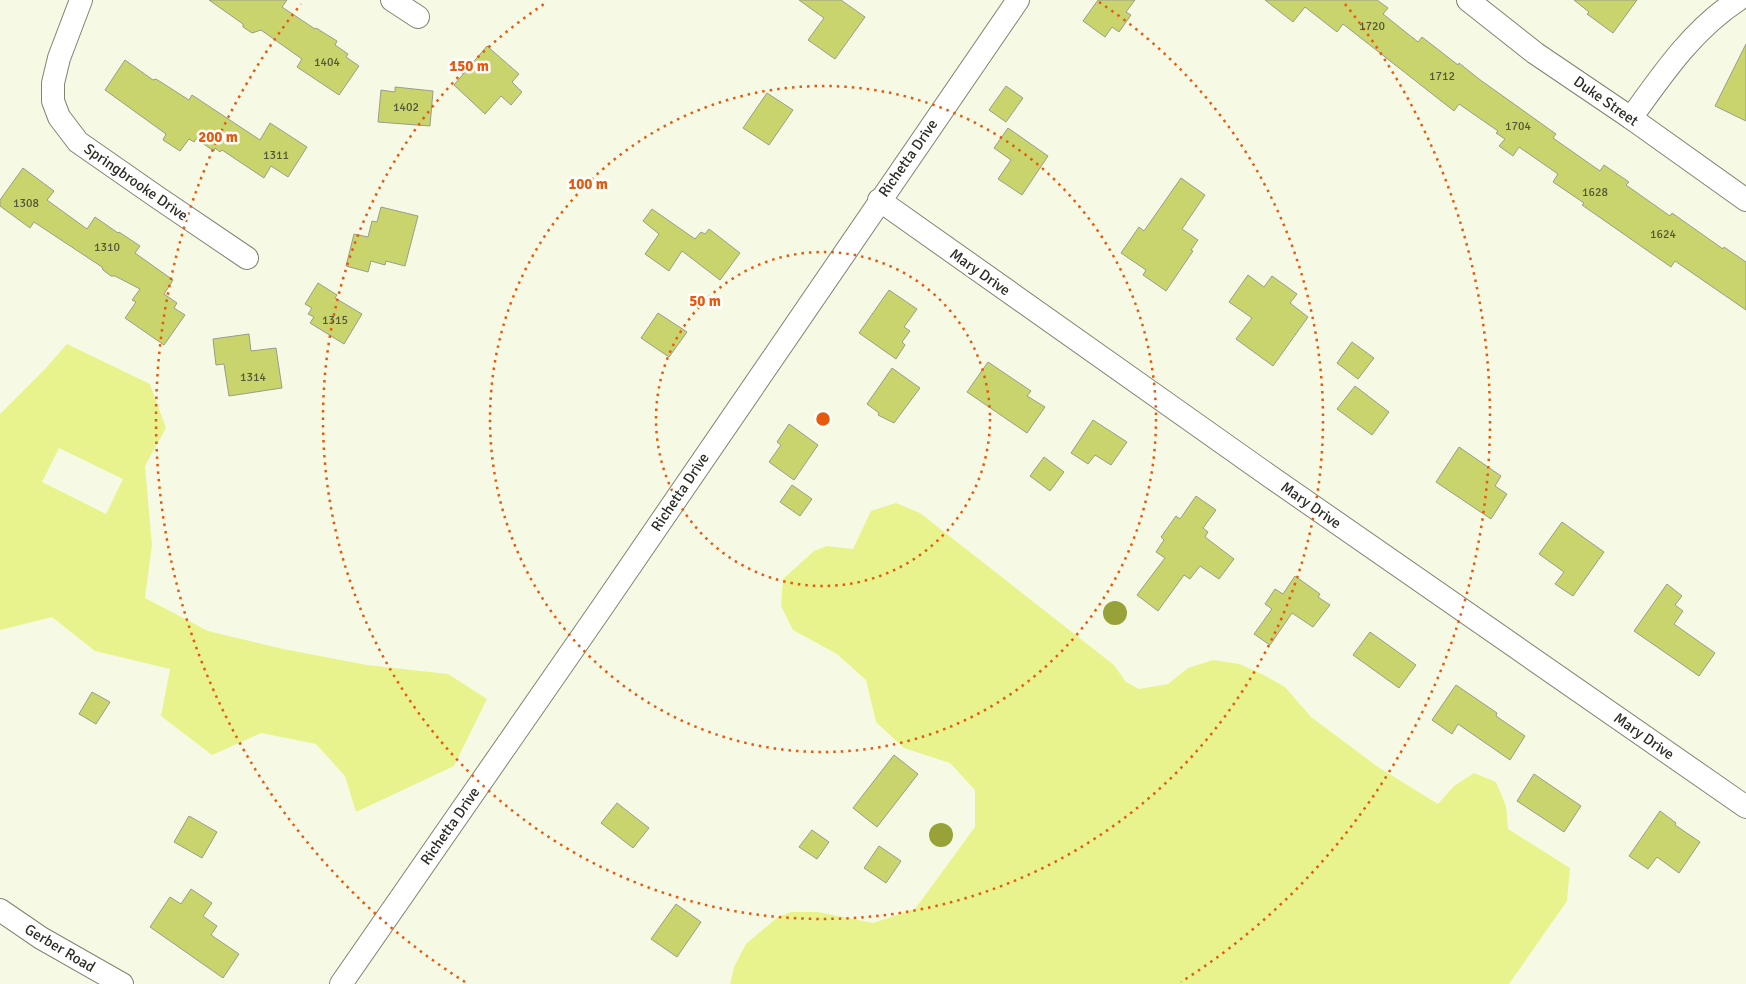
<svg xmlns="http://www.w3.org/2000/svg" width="1746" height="984" viewBox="0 0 1746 984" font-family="Signika,sans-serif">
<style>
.green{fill:#e8f38d;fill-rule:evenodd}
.water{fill:#99a239}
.building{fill:#cad46d;stroke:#9a9d89}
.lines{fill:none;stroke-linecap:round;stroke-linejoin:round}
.minor-casing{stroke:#818471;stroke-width:24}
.minor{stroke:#fff;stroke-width:22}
.ring{fill:none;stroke:#e8590c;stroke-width:2.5;stroke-dasharray:2.5 5}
.labels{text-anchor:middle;stroke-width:5;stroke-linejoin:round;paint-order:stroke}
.number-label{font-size:12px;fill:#545737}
.street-label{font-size:15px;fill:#2c2d25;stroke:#fff}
.centre{fill:#e8590c;stroke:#fff;stroke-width:2.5}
.ring-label{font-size:15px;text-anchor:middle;font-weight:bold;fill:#e8590c;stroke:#fff;stroke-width:5;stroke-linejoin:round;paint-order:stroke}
</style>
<rect width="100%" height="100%" fill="#f6fae4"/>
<g class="green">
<path d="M 67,344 L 150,384 L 166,428 L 145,466 L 152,545 L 145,598 L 208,631 L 283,649 L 367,665 L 448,674 L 487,699 L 454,766 L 356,812 L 345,776 L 316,744 L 261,733 L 212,755 L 161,716 L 170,669 L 95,651 L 52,617 L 0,630 L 0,414 L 45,369 ZM 59,448 L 123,479 L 106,514 L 42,482 Z"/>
<path d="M 896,503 L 920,513 L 1114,665 L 1126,682 L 1139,689 L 1168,684 L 1188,668 L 1213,660 L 1239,664 L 1262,674 L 1285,687 L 1311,717 L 1378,767 L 1438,804 L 1454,786 L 1474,773 L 1496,782 L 1506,806 L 1508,829 L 1570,868 L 1567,901 L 1509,984 L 730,984 L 734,967 L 746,944 L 778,917 L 791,912 L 818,912 L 873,923 L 915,909 L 975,827 L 975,790 L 950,763 L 904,748 L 876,722 L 866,680 L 837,654 L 793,630 L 781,606 L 783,579 L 814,551 L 827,546 L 853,549 L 871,511 Z"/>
</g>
<g class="water">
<circle cx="1115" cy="613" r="12"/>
<circle cx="941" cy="835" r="12"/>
</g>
<g class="building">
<path d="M 209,0 L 287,0 L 282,7 L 315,29 L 316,28 L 337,41 L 335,45 L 348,54 L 346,57 L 359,66 L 339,95 L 297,67 L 302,59 L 261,30 L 252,33 L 243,27 L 243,24 Z"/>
<path d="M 799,0 L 841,0 L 865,17 L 835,59 L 808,40 L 824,18 Z"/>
<path d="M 1098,0 L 1135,0 L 1126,12 L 1131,15 L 1119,32 L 1112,27 L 1105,37 L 1083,21 Z"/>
<path d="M 1265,0 L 1377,0 L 1388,8 L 1383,14 L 1418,42 L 1422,37 L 1458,65 L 1459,63 L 1479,79 L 1556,134 L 1553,138 L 1600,171 L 1604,165 L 1629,182 L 1626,185 L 1670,216 L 1672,213 L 1723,249 L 1724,247 L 1746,262 L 1746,310 L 1675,261 L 1671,267 L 1582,205 L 1584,203 L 1553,182 L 1558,174 L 1519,147 L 1513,156 L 1499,146 L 1505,139 L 1496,133 L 1498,131 L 1459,104 L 1454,111 L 1343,24 L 1337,32 L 1305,7 L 1293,22 Z"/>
<path d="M 1574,0 L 1637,0 L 1613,33 L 1587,14 L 1589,12 Z"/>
<path d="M 1746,44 L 1746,121 L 1715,106 Z"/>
<path d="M 487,46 L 519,74 L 512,82 L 522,92 L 511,105 L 501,96 L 485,114 L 454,85 Z"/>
<path d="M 125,60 L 153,80 L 156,79 L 189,100 L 192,95 L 260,140 L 270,123 L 307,147 L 288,177 L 271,166 L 264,178 L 222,150 L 220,152 L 215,148 L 214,151 L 196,139 L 194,142 L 189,139 L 180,151 L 163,140 L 166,134 L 105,90 Z"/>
<path d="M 1006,86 L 1023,98 L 1006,122 L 989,110 Z"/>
<path d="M 395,87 L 433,91 L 430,126 L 378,122 L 381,90 L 395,92 Z"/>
<path d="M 767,93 L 793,110 L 769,145 L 743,128 Z"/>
<path d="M 1008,128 L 1048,156 L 1022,195 L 998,179 L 1011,160 L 994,148 Z"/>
<path d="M 23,168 L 54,191 L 47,200 L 87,229 L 95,217 L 118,233 L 119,232 L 140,246 L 135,253 L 173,280 L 164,294 L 177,303 L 174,308 L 185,315 L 164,345 L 125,318 L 136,302 L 132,300 L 140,289 L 115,276 L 111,276 L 103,270 L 102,267 L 34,222 L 30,228 L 0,206 L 0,200 Z"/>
<path d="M 1181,178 L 1205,195 L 1182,229 L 1198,240 L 1191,250 L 1193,251 L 1166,291 L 1143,275 L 1146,270 L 1121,253 L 1139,227 L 1144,231 Z"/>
<path d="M 381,207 L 418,216 L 405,266 L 386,261 L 385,265 L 371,261 L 368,272 L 346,266 L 354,234 L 368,237 L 372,221 L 377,222 Z"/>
<path d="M 652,209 L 695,239 L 701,232 L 705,234 L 709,229 L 740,253 L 720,280 L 682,251 L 669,271 L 645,254 L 659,234 L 643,221 Z"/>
<path d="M 1248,275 L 1264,287 L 1272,276 L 1297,294 L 1290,303 L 1308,317 L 1273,366 L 1236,339 L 1252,318 L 1229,302 Z"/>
<path d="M 318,283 L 337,295 L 335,298 L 362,314 L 344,344 L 310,323 L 314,317 L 308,314 L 312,308 L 305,304 Z"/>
<path d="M 889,290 L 917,309 L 904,327 L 910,331 L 902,342 L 905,345 L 896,359 L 859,333 Z"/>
<path d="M 658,313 L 687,332 L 669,357 L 641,338 Z"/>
<path d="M 249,334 L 251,351 L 276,348 L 282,388 L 229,396 L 224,364 L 216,365 L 213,339 Z"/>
<path d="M 1352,342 L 1374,358 L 1358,379 L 1337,363 Z"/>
<path d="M 988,362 L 1031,391 L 1027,396 L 1045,407 L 1027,433 L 967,392 Z"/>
<path d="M 892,368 L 920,388 L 894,423 L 878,415 L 879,413 L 867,404 Z"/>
<path d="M 1355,386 L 1389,412 L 1372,435 L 1337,409 Z"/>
<path d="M 1093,420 L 1127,442 L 1111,465 L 1095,455 L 1088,464 L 1071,453 Z"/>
<path d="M 789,424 L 818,445 L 794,480 L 769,462 L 781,445 L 777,442 Z"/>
<path d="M 1459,447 L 1501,476 L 1495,486 L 1507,494 L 1491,519 L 1436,482 Z"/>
<path d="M 1044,457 L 1064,472 L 1050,491 L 1030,476 Z"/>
<path d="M 792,485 L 812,499 L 800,516 L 780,502 Z"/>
<path d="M 1196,496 L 1216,510 L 1203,528 L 1208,532 L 1205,537 L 1234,559 L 1219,579 L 1200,566 L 1190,579 L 1184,575 L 1158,611 L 1137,595 L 1165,558 L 1156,552 L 1164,540 L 1161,537 L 1176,516 L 1180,519 Z"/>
<path d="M 1562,522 L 1604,552 L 1573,596 L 1555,584 L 1564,572 L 1539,554 Z"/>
<path d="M 1295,576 L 1320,594 L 1318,597 L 1330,605 L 1313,627 L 1292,613 L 1270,645 L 1254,634 L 1272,609 L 1265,604 L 1275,589 L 1283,594 Z"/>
<path d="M 1667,584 L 1682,596 L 1675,605 L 1683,611 L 1674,624 L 1715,653 L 1699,676 L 1634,631 Z"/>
<path d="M 1370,632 L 1416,665 L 1399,688 L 1353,655 Z"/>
<path d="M 1456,685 L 1497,713 L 1496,716 L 1525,736 L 1510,760 L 1458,724 L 1452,734 L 1432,720 Z"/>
<path d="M 92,692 L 110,702 L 96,724 L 79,714 Z"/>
<path d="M 894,755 L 918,774 L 877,827 L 853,808 Z"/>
<path d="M 1534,774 L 1581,806 L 1564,832 L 1517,801 Z"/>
<path d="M 617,803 L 649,828 L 633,848 L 601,823 Z"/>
<path d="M 1660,811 L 1676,823 L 1675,825 L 1700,842 L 1679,873 L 1657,857 L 1648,869 L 1629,856 Z"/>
<path d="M 189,816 L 217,832 L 202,858 L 174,842 Z"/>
<path d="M 812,830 L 829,842 L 817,859 L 799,847 Z"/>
<path d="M 879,846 L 901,861 L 886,883 L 864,868 Z"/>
<path d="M 191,889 L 212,903 L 203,916 L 217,926 L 211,935 L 239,954 L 223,978 L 150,927 L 170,897 L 181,904 Z"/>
<path d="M 676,904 L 701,922 L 677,957 L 651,939 Z"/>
</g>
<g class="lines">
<defs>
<g id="minor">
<path d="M 81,0 L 59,58 L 53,83 L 53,101 L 59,117 L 78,142 L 157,197 L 247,258"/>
<path d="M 392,0 L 418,17"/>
<path d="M 1468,0 L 1535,53 L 1631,118 L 1746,200"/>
<path d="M 1631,118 C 1662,75 1692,30 1738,0"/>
<path d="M 879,200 L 1268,475 L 1746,807"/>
<path d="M 0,910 L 41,938 L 122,984"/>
<path d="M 341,984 L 601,609 L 1018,0"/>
</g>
</defs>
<use href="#minor" class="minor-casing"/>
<use href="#minor" class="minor"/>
</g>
<g class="ring">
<circle cx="823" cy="419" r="167"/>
<circle cx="823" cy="419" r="333"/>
<path d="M1099 2A500 500 0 1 1 547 2"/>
<path d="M465 982A667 667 0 0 1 301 4M1345 4A667 667 0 0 1 1181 982"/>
</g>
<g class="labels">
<g class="number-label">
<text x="1372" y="30">1720</text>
<text x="327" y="66">1404</text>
<text x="1442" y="80">1712</text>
<text x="406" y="111">1402</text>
<text x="1518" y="130">1704</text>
<text x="276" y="159">1311</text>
<text x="1595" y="196">1628</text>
<text x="26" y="207">1308</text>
<text x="1663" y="238">1624</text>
<text x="107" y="251">1310</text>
<text x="335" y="324">1315</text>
<text x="253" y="381">1314</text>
</g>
<g class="street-label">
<text transform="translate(1606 101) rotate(35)" y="5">Duke Street</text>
<text transform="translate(908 158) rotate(-55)" y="5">Richetta Drive</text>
<text transform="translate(136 182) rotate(35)" y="5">Springbrooke Drive</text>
<text transform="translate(980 272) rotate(35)" y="5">Mary Drive</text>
<text transform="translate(680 492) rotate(-56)" y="5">Richetta Drive</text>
<text transform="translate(1311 505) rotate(35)" y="5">Mary Drive</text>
<text transform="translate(1644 736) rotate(35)" y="5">Mary Drive</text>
<text transform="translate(450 826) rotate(-55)" y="5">Richetta Drive</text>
<text transform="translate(60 948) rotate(31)" y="5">Gerber Road</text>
</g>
</g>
<circle cx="823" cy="419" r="8" class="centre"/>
<g class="ring-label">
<text x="469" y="71">150 m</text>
<text x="218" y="142">200 m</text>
<text x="588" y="189">100 m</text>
<text x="705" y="306">50 m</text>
</g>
</svg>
